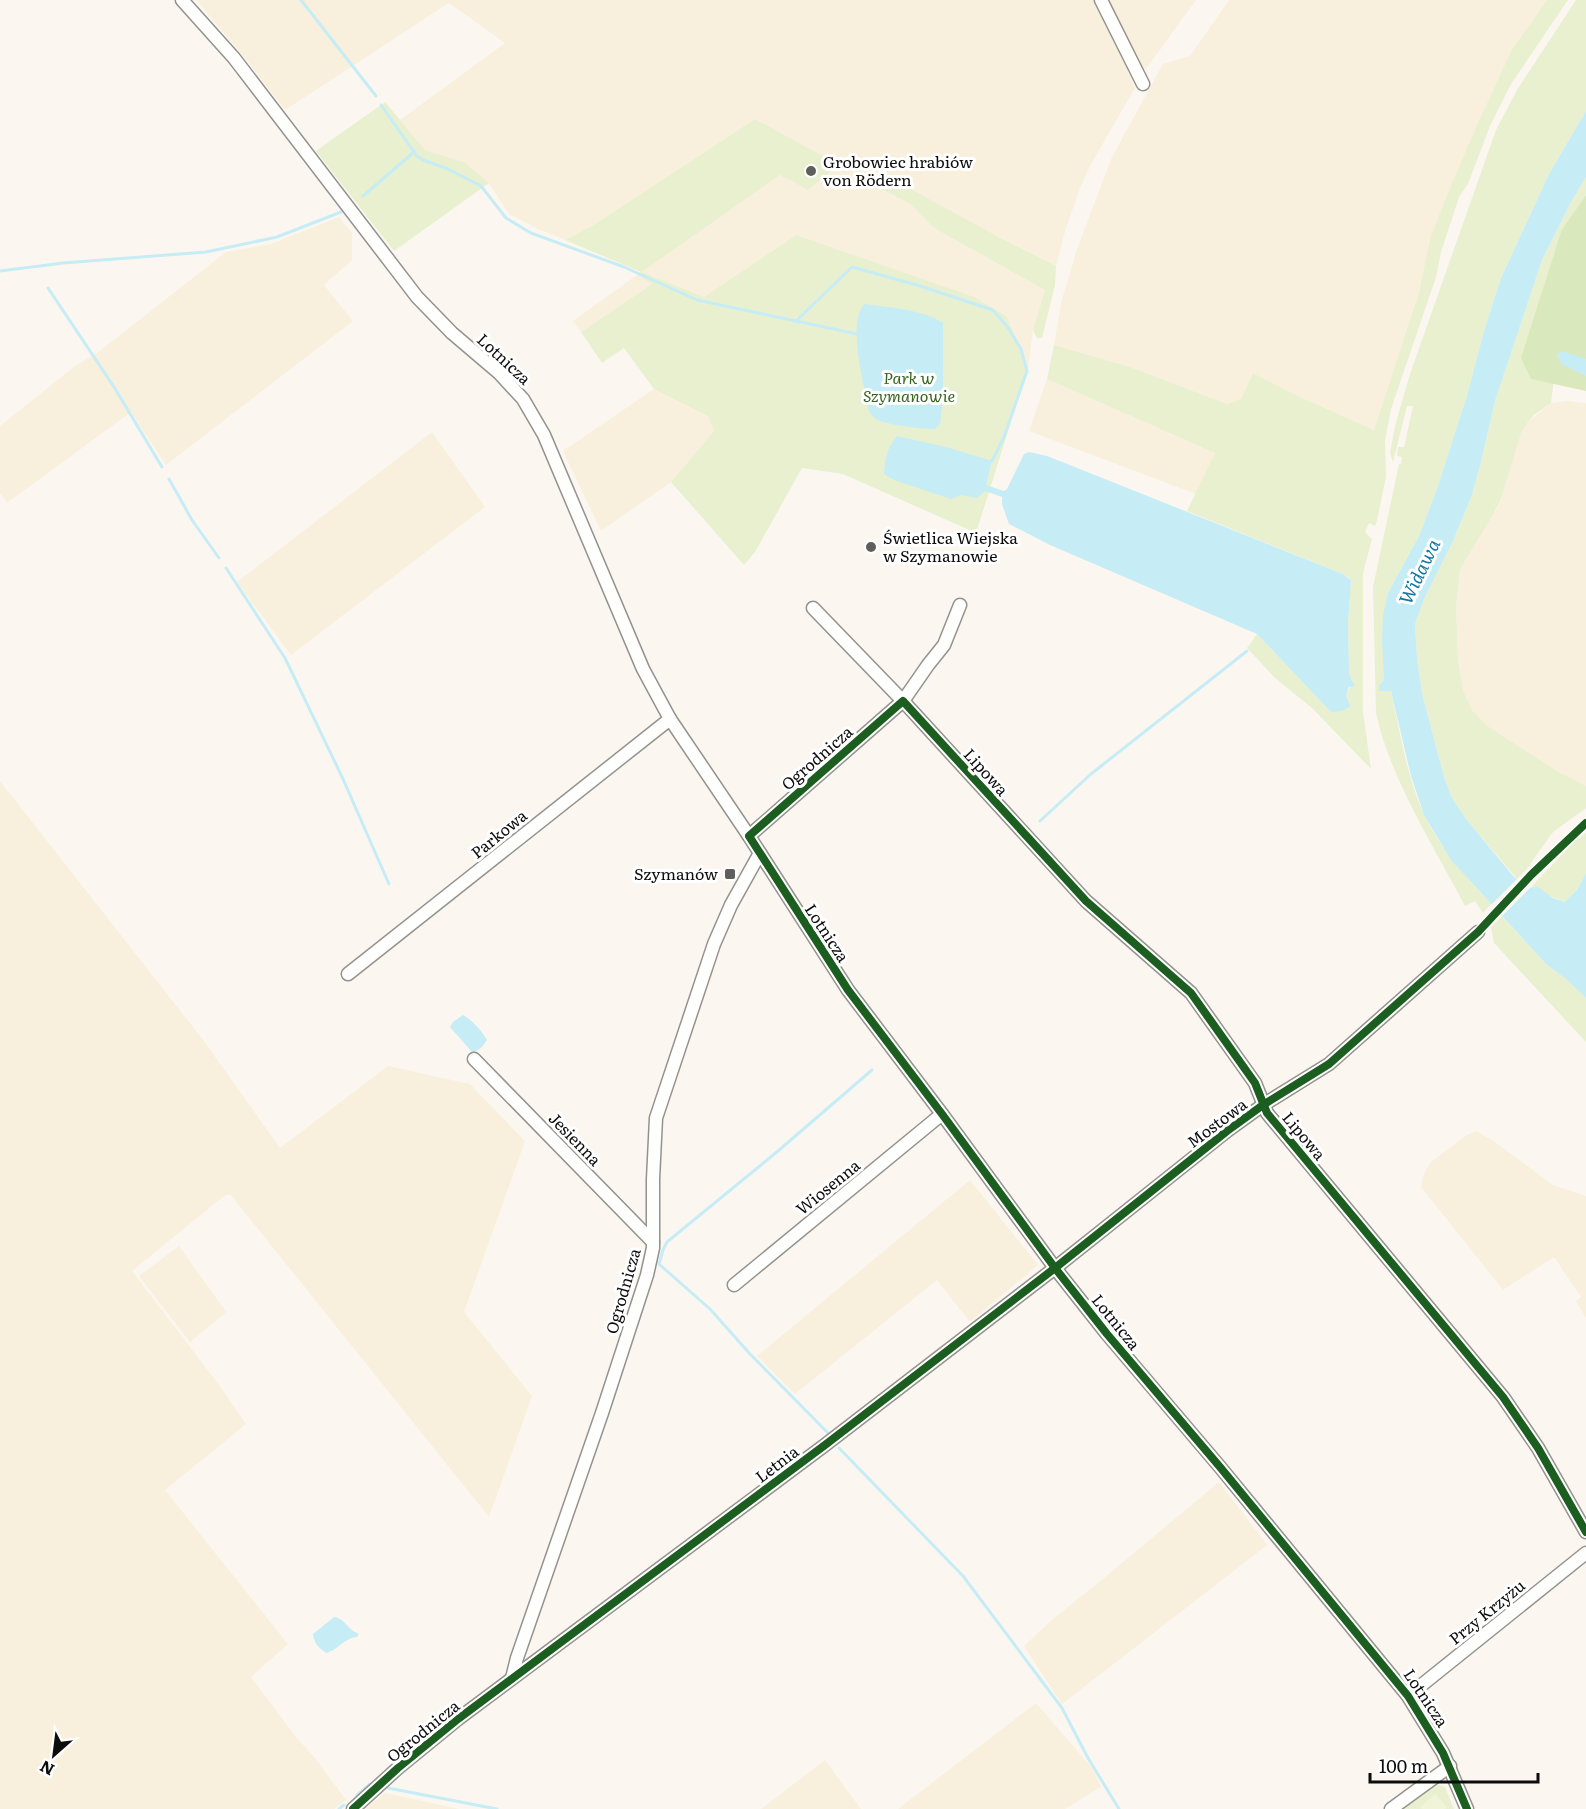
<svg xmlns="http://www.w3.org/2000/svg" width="1586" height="1809" viewBox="0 0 1586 1809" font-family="Literata,serif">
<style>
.farmland{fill:#f8f0dc}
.green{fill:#e8f0cf}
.forest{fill:#dae8bd}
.pitch{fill:#f1f4d9}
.water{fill:#c6ecf6}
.pier{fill:#fbf7f0}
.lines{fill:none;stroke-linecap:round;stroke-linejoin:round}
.stream{stroke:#c6ecf6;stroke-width:3}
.minor-casing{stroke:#94928f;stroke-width:15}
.minor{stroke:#fefefd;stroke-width:12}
.cycleway-casing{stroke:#fff;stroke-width:11}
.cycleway{stroke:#1b5e20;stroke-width:8}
.poi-dot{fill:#605e5c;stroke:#fff;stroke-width:2}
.labels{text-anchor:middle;stroke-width:6;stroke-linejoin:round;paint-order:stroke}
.poi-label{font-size:16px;fill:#0c0c0c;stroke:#fff;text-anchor:start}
.street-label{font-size:16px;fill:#0c0c0c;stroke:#fff}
.park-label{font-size:16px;font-style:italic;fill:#36651b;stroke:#fff}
.water-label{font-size:18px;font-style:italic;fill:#1278a1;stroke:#fff}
</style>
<rect width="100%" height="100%" fill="#fbf7f0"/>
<g class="farmland">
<path d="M 196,0 L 1094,0 L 1115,40 L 1135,88 L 1090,166 L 1080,188 L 1066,228 L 1056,266 L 1008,242 L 883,175 L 880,188 L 910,204 L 934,228 L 1045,290 L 1033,330 L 1028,368 L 1007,317 L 796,235 L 704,297 L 642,272 L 780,175 L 808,190 L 839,166 L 755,119 L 592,226 L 565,240 L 538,229 L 509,214 L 489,183 L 464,162 L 425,150 L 400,120 L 505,43 L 449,3 L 285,110 L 245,58 Z"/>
<path d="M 1108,0 L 1196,0 L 1146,69 L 1141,67 Z"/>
<path d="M 1229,0 L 1547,0 L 1512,49 L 1476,127 L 1446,197 L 1430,240 L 1419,292 L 1374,430 L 1298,396 L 1253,373 L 1241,399 L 1227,404 L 1130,367 L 1054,345 L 1061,303 L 1077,249 L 1112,157 L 1163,64 L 1190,56 Z"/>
<path d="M 339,217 L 352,233 L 352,260 L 324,285 L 353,321 L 166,465 L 131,412 L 7,503 L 0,493 L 0,426 L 75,366 L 97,353 L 226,252 L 271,244 Z"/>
<path d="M 637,275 L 652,284 L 581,332 L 573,321 Z"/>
<path d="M 1047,379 L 1215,453 L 1196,494 L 1029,431 Z"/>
<path d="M 654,389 L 708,416 L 714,431 L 671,482 L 601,531 L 563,451 Z"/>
<path d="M 1567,401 L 1586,403 L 1586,786 L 1557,771 L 1486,726 L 1472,710 L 1463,690 L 1458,659 L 1456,607 L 1460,569 L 1490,520 L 1501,500 L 1516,448 L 1521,433 L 1528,422 L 1551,403 Z"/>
<path d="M 432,432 L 485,507 L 291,655 L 237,582 Z"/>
<path d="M 0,781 L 204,1041 L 280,1148 L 388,1066 L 470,1084 L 525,1141 L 464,1312 L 532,1396 L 489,1517 L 230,1194 L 224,1196 L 132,1271 L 222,1389 L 246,1424 L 165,1490 L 288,1644 L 251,1677 L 296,1737 L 315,1758 L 346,1800 L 334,1809 L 0,1809 Z"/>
<path d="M 1476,1131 L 1495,1142 L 1553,1185 L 1586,1196 L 1586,1318 L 1576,1301 L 1581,1297 L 1554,1257 L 1503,1290 L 1421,1187 L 1424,1173 L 1431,1162 L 1467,1135 Z"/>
<path d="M 970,1180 L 1038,1265 L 970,1322 L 937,1280 L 795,1394 L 757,1356 Z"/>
<path d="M 179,1246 L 226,1312 L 190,1342 L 139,1276 Z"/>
<path d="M 1219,1482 L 1267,1545 L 1062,1704 L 1024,1646 L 1053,1619 L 1098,1583 Z"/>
<path d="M 1036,1703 L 1092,1768 L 1101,1787 L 1065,1809 L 898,1809 Z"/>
<path d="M 825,1760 L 861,1809 L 761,1809 Z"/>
<path d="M 385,1793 L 459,1809 L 365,1809 Z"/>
</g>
<g class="green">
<path d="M 1547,0 L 1568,0 L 1511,84 L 1490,126 L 1468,184 L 1459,197 L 1441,252 L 1436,277 L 1391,409 L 1385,440 L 1386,477 L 1377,520 L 1375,526 L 1369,523 L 1365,532 L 1372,539 L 1363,573 L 1363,712 L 1371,769 L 1312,708 L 1275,678 L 1247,648 L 1257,634 L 1331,712 L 1351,706 L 1346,696 L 1353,681 L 1349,675 L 1348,623 L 1351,579 L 1343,574 L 1187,511 L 1215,453 L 1047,379 L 1054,345 L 1130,367 L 1227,404 L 1241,399 L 1253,373 L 1298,396 L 1374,430 L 1419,292 L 1430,239 L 1446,197 L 1476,127 L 1512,49 Z"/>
<path d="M 1576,0 L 1586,0 L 1586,111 L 1549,174 L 1501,278 L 1484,331 L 1466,399 L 1437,489 L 1419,536 L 1388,593 L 1384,660 L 1384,680 L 1379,685 L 1379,691 L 1391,691 C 1400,731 1407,779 1425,816 C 1441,850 1466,877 1491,904 L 1483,913 L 1475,901 L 1465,906 C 1434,847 1390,778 1376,713 L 1373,587 L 1399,464 L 1401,464 L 1402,457 L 1397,456 L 1398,447 L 1404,447 L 1413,406 L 1407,406 L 1393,462 L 1390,453 L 1395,426 L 1410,374 L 1496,130 L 1517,90 Z"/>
<path d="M 385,102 L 425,150 L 464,162 L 489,183 L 394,251 L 316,151 Z"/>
<path d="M 755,119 L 839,165 L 808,190 L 780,175 L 642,272 L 704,297 L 796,235 L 974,297 L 1007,317 L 1028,368 L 976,533 L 843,474 L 802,468 L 755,552 L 744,565 L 671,482 L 714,431 L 708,416 L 654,389 L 624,348 L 602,363 L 581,332 L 652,284 L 637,275 L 641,272 L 565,240 L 592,226 Z"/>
<path d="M 883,174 L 1008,242 L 1056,266 L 1055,285 L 1042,338 L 1037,338 L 1033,330 L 1045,290 L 934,228 L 910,204 L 880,188 Z"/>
<path d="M 1586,177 L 1586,195 L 1562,229 L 1554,380 L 1551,403 L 1534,415 L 1528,422 L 1521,433 L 1501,499 L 1490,520 L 1460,569 L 1456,607 L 1458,659 L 1463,690 L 1472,710 L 1487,726 L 1557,771 L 1586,786 L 1586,808 L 1553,832 L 1526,870 L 1517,879 L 1466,819 L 1452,798 L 1444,777 L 1422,693 L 1417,658 L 1415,624 L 1425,597 L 1453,541 L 1472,495 L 1481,462 L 1495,401 L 1542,260 L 1571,202 Z"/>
<path d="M 1586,833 L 1586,873 L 1577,890 L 1565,902 L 1530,888 L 1576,840 Z"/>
<path d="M 1502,916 L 1546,964 L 1566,979 L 1586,998 L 1586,1042 L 1494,943 L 1491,927 Z"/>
<path d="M 1436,1784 L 1445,1787 L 1454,1809 L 1403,1809 Z"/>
</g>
<path class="forest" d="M 1586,195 L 1586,391 L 1531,379 L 1521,358 L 1562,229 Z"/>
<path class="pitch" d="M 1435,1794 L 1447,1807 L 1445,1809 L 1422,1809 L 1420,1807 Z"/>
<g class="water">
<path d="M 1586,111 L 1586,177 L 1571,202 L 1542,260 L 1495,401 L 1481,462 L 1472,495 L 1453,541 L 1425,597 L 1415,624 L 1417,658 L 1422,693 L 1444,777 L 1452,798 L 1466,819 L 1514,877 L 1530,888 L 1538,887 L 1553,898 L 1565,902 L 1577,890 L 1586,873 L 1586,998 L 1566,979 L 1546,964 L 1451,860 L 1424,815 L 1411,776 L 1391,691 L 1379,691 L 1379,685 L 1384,680 L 1382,639 L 1383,616 L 1388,593 L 1419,536 L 1437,489 L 1466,399 L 1484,331 L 1501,278 L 1549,174 Z"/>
<path d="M 865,304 C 890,308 922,309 943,323 L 943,399 L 940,424 L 935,429 C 922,429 886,425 876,419 C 874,418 870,413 869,411 C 865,388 846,320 865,304 Z"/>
<path d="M 1562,351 L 1586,359 L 1586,376 L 1561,364 L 1557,355 Z"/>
<path d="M 897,436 L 946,447 L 992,461 L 986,485 L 1004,491 L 1007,489 L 1024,454 L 1029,452 L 1047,456 L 1343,574 L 1351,580 L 1348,623 L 1349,674 L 1355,686 L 1349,687 L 1346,696 L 1351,706 L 1342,711 L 1331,712 L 1257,634 L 1050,545 L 1009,524 L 1002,504 L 1002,497 L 985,491 L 977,498 L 961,495 L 951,499 L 894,480 L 884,474 C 885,459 887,448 897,436 Z"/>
<path d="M 463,1015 C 472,1020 482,1031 487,1040 L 482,1047 L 475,1052 L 472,1052 L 450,1027 L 453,1022 Z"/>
<path d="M 334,1617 C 345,1618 348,1631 358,1633 L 358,1635 L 357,1637 C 344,1638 338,1650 326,1653 C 318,1647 314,1643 313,1634 Z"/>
</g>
<path class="pier" d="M 1519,877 L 1533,885 L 1499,919 L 1489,907 Z"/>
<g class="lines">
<g class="stream">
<path d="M 301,0 L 376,96"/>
<path d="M 381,105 L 417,156 L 423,160 L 448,169 L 481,186 L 506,218 L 531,233 L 624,267 L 697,300 L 857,334"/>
<path d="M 363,196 L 414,152"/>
<path d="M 0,271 L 63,263 L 206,252 L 277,237 L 341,212"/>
<path d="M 48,288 L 114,387 L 162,467"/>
<path d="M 796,321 L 852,267 L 917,285 L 993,310 L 1009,329 L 1021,349 L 1027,371 L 1004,437 L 992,461"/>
<path d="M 169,479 L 192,520 L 219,558"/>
<path d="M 226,568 L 285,658 L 343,779 L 389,884"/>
<path d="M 1040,821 L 1091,774 L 1247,651"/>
<path d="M 828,1433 L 750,1354 L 710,1309 L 659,1264 L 663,1250 L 667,1242 L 778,1151 L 872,1070"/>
<path d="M 839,1448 L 963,1576 L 1062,1708 L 1088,1758 L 1119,1809"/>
<path d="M 388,1788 L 497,1809"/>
<path d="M 357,1795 L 370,1784"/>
<path d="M 339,1809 L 344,1805"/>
</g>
<defs>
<g id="minor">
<path d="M 182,0 L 234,58 L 417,297 L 452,333 L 499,373 L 523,399 L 544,435 L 643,669 L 670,719 L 749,836 L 848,990 L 942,1114 L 1055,1268 L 1107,1334 L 1220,1467 L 1408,1696 L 1443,1753 L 1467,1809"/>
<path d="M 1101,0 L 1143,84"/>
<path d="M 813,608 L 903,701 L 1086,901 L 1191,993 L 1255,1083 L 1267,1113 L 1503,1397 L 1538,1448 L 1586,1532"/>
<path d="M 749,836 L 903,701 L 928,665 L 944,645 L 960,605"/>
<path d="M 348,974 L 670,719"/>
<path d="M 474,1059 L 653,1242"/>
<path d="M 734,1285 L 942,1114"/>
<path d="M 512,1678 L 517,1658 L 602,1413 L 647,1275 L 653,1248 L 653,1179 L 656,1118 L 714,944 L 731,905 L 760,853"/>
<path d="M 1408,1696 L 1586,1553"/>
<path d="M 353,1809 L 398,1768 L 458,1719 L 825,1445 L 1055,1268 L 1227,1131 L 1263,1105 L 1329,1064 L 1478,932"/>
<path d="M 1391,1809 L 1450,1766"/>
</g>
</defs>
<use href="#minor" class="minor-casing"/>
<use href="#minor" class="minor"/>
<defs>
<g id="cycleway">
<path d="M 353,1809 L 398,1768 L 458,1719 L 825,1445 L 1055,1268 L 1227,1131 L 1263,1105 L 1329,1064 L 1478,932 L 1531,875 L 1586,823"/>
<path d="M 1467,1809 L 1443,1753 L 1408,1696 L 1220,1467 L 1107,1334 L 1055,1268 L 942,1114 L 848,990 L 749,836 L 903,701 L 1086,901 L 1191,993 L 1255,1083 L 1267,1113 L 1503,1397 L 1538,1448 L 1586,1532"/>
</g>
</defs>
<use href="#cycleway" class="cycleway-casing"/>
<use href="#cycleway" class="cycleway"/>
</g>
<g class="poi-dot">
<circle cx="811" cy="171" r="6"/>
<circle cx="871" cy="547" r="6"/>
<rect x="724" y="868" width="12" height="12" rx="3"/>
</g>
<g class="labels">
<g class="poi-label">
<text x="823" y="168">Grobowiec hrabiów<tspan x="823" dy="18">von Rödern</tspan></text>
<text x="883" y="544">Świetlica Wiejska<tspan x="883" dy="18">w Szymanowie</tspan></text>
<text x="718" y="880" text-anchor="end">Szymanów</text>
</g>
<g class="street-label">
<text transform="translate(504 359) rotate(43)" y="6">Lotnicza</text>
<text transform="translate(817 758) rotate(-41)" y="6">Ogrodnicza</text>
<text transform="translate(986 772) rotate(48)" y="6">Lipowa</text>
<text transform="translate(499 834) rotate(-39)" y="6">Parkowa</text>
<text transform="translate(827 933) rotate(57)" y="6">Lotnicza</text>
<text transform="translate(1217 1123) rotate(-37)" y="6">Mostowa</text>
<text transform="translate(1304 1136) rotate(50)" y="6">Lipowa</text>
<text transform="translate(575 1139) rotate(46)" y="6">Jesienna</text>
<text transform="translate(828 1187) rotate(-39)" y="6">Wiosenna</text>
<text transform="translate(623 1291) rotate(-74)" y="6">Ogrodnicza</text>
<text transform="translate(1116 1322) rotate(51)" y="6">Lotnicza</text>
<text transform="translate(777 1464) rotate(-37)" y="6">Letnia</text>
<text transform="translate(1487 1612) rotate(-39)" y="6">Przy Krzyżu</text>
<text transform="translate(1426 1698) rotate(56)" y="6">Lotnicza</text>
<text transform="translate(423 1731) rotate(-39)" y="6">Ogrodnicza</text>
</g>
<g class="park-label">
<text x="909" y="384">Park w<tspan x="909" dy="18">Szymanowie</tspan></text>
</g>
<g class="water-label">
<text transform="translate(1420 572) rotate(-64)" y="6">Widawa</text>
</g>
</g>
<g transform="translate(54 1755) rotate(208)" stroke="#ffffff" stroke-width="4.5" paint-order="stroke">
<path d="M0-4.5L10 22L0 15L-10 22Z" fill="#0c0c0c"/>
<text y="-9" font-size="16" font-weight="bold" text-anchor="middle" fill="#0c0c0c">N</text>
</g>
<path d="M1370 1773v9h168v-9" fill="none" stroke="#0c0c0c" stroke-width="3"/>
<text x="1379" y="1773" font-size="18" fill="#0c0c0c" stroke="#ffffff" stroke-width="4.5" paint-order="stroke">100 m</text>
</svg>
